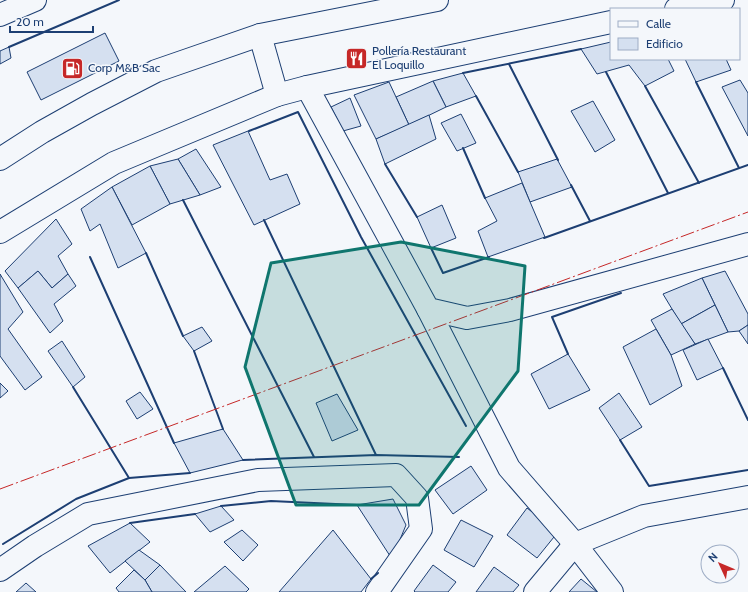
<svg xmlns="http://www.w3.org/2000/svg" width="748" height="592" viewBox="0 0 748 592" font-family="Cabin,sans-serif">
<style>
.building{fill:#d5e0f0;stroke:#1d3f73}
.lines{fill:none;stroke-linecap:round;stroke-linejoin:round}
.minor-casing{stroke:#1d3f73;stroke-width:24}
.highway-casing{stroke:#1d3f73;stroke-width:24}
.minor{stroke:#f4f7fb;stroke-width:22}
.highway{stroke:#f4f7fb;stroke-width:22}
.wall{stroke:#1d3f73;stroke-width:2}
.power{stroke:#c62828;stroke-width:1;stroke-dasharray:14 3 2 3;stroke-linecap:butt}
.marked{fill:#0f766e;fill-opacity:0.2;stroke:#0f766e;stroke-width:3;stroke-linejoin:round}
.labels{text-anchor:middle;stroke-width:3;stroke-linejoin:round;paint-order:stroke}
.poi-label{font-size:12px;fill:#1d3f73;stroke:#f4f7fb;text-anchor:start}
</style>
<rect width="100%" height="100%" fill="#f4f7fb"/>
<g class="building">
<path d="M 105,33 L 119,61 L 41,100 L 27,72 Z"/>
<path d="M 611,42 L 611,59 L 668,59 L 674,71 L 645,86 L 629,65 L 597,74 L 581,49 Z"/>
<path d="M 9,47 L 11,58 L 0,64 L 0,51 Z"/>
<path d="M 685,59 L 726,59 L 731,70 L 696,82 Z"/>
<path d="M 463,73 L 476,96 L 446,107 L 433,81 Z"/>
<path d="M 740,80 L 748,93 L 748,136 L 722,87 Z"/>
<path d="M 433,81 L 446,107 L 409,125 L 396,97 Z"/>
<path d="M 389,82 L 409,125 L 376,139 L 354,95 Z"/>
<path d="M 350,98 L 361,126 L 343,131 L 331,107 Z"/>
<path d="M 593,101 L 615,140 L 595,152 L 571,111 Z"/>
<path d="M 461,114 L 476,143 L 457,151 L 441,123 Z"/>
<path d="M 429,115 L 436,139 L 385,164 L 376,139 Z"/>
<path d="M 248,131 L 270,180 L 287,174 L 300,204 L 254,225 L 213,145 Z"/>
<path d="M 196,149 L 221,187 L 200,195 L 178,159 Z"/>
<path d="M 178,159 L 200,195 L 170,204 L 150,166 Z"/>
<path d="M 557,159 L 572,187 L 530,202 L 518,172 Z"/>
<path d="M 150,166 L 170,204 L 132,225 L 112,187 Z"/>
<path d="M 522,183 L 545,237 L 488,257 L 478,231 L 497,221 L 485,198 Z"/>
<path d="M 112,187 L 146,253 L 118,268 L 100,224 L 90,231 L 81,209 Z"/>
<path d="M 442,205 L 456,238 L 431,248 L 417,217 Z"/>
<path d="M 56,219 L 72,244 L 58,256 L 68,274 L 52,288 L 38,271 L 18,288 L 5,271 Z"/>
<path d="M 38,271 L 52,288 L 68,274 L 76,286 L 54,304 L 63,321 L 50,333 L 18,288 Z"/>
<path d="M 725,271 L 748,314 L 748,325 L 739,331 L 728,332 L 702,278 Z"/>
<path d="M 0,274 L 23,312 L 8,329 L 42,377 L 25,390 L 0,356 Z"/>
<path d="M 702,278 L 715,305 L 681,324 L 663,294 Z"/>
<path d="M 715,305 L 728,332 L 695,344 L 681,324 Z"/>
<path d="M 672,309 L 695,344 L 671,355 L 651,320 Z"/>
<path d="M 748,325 L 748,344 L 739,331 Z"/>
<path d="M 202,327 L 212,341 L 194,351 L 183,336 Z"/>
<path d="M 656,329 L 671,355 L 682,386 L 650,405 L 623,347 Z"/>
<path d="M 708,339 L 723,368 L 697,380 L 683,350 Z"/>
<path d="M 62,341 L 85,377 L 73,387 L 48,351 Z"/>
<path d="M 568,354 L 590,390 L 549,409 L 531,374 Z"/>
<path d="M 0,383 L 8,391 L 0,398 Z"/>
<path d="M 140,392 L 153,409 L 137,419 L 126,401 Z"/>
<path d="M 619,393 L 642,427 L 620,440 L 599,408 Z"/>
<path d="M 337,394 L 358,430 L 332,441 L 316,403 Z"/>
<path d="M 223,429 L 243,460 L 190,473 L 174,443 Z"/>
<path d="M 471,466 L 487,490 L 453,514 L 435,490 Z"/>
<path d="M 393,499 L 406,525 L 392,559 L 357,505 Z"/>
<path d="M 221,506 L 234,520 L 210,532 L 195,514 Z"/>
<path d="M 527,508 L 558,532 L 537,558 L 507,535 Z"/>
<path d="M 461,520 L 493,536 L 474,567 L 444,550 Z"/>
<path d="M 130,523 L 150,542 L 110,573 L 88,546 Z"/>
<path d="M 242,530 L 258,545 L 243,561 L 224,542 Z"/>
<path d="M 333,530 L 371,579 L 361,592 L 279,592 Z"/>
<path d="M 139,550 L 160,565 L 145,580 L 125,561 Z"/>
<path d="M 160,565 L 186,592 L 152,592 L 145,580 Z"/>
<path d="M 433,565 L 456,582 L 448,592 L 415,592 L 414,591 Z"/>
<path d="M 225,566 L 249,589 L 246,592 L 194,592 Z"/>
<path d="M 494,567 L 519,585 L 513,592 L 476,592 Z"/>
<path d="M 134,570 L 145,580 L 152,592 L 119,592 L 116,588 Z"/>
<path d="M 581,579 L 597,592 L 569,592 Z"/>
<path d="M 26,583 L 36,592 L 16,592 Z"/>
</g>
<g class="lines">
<defs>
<g id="minor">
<path d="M 676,9 L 723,0"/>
<path d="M 0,15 L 35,0"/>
<path d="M 260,35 L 277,95 L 307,87 L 428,309 L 467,318 L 510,310 L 748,244"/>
<path d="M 307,87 L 611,22"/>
<path d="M 0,232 L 114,163 L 277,95"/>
<path d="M 428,309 L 509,468 L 575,544 L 612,592"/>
<path d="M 0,570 L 35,546 L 88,514 L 258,480 L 396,475 L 417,498 L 421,529 L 377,592"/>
<path d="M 535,592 L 575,544 L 644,516 L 748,497"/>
</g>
<path id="highway" d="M 0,159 L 42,132 L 92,104 L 156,71 L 260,35 L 437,0"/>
</defs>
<use href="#minor" class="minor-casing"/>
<use href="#highway" class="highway-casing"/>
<use href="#minor" class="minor"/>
<use href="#highway" class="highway"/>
<g class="wall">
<path d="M 9,47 L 119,0"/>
<path d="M 509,64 L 558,160"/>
<path d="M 606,72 L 668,193"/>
<path d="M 463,73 L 581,49"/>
<path d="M 696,82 L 739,168"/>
<path d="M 645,86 L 699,183"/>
<path d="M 476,96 L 518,172"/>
<path d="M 249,131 L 298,112 L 361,237 L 466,426"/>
<path d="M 463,148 L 485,198"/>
<path d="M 385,164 L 417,217"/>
<path d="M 571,185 L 590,221"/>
<path d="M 183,200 L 314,457"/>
<path d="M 264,220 L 376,455"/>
<path d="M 544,238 L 748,165"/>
<path d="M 431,248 L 443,273 L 489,257"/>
<path d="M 146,253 L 183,336"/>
<path d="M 90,257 L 174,443"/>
<path d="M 194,351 L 223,429"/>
<path d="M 568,354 L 552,317 L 621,293"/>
<path d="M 723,368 L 748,420"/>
<path d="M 73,387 L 129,478"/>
<path d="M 620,440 L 649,486 L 748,470"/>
<path d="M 243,460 L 376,455 L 459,457"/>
<path d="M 221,506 L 271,501 L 357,505"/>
<path d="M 130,523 L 195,514"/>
<path d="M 3,544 L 76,499 L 129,478 L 190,473"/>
<path d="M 371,579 L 378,573"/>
</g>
<path class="power" d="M 0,489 L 748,212"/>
</g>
<path class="marked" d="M 401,242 L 525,266 L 518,371 L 419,505 L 296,505 L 245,367 L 271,263 Z"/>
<defs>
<symbol id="restaurant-square" viewBox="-11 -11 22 22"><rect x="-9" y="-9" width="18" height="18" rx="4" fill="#c62828" stroke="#f4f7fb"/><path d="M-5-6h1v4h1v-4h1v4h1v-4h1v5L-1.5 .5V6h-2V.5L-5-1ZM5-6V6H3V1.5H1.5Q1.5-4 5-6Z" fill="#fff"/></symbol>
<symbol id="fuel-square" viewBox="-11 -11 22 22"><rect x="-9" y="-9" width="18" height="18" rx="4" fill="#c62828" stroke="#f4f7fb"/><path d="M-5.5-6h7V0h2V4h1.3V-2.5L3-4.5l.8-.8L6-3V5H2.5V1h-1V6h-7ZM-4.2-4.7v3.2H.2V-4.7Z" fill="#fff"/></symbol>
</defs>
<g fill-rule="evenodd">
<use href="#restaurant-square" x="344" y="46" width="25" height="25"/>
<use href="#fuel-square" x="60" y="56" width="25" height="25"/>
</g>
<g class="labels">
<g class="poi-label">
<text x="372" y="55">Pollería Restaurant<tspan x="372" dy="14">El Loquillo</tspan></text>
<text x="88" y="72">Corp M&amp;B Sac</text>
</g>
</g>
<rect x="610" y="8" width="130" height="52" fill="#f4f7fb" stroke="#9eadc5"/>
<rect x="618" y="21" width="20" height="6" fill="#f4f7fb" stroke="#9eadc5"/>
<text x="646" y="28" font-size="12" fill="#1d3f73">Calle</text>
<rect x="618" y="38" width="20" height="12" fill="#d5e0f0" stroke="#9eadc5"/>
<text x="646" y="48" font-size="12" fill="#1d3f73">Edificio</text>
<g transform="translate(720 564) rotate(314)"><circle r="19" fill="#f4f7fb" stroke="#9eadc5"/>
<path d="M0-3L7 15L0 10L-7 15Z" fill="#c62828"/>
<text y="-6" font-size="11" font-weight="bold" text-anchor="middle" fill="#1d3f73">N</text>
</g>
<path d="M10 26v6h83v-6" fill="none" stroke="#1d3f73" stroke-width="2"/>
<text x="16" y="26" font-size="12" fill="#1d3f73" stroke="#f4f7fb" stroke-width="3" paint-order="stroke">20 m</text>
</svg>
